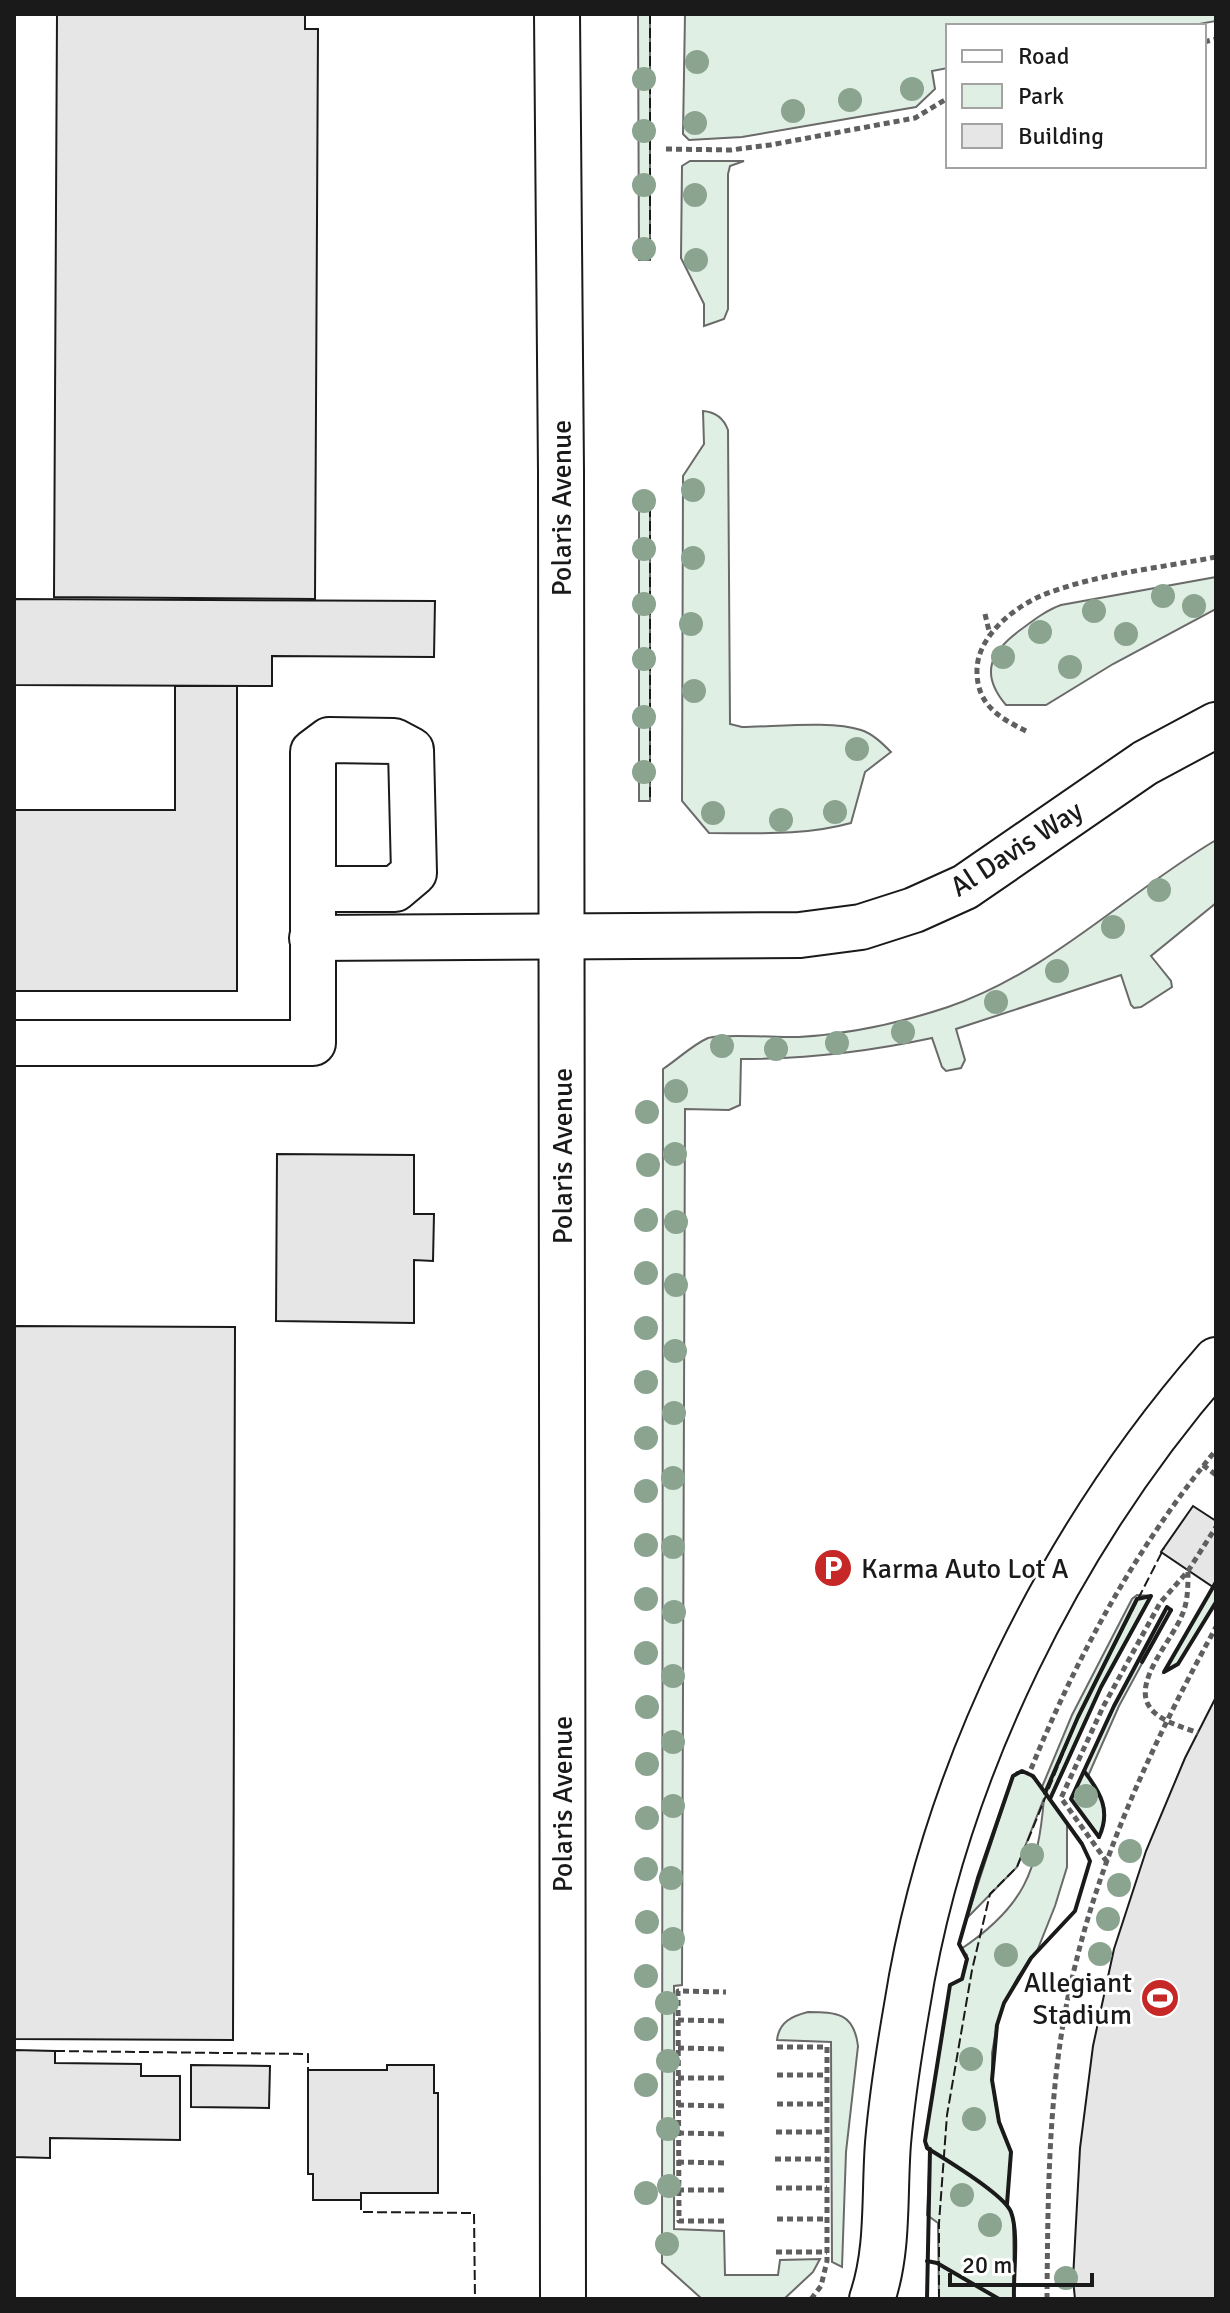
<svg xmlns="http://www.w3.org/2000/svg" width="1230" height="2313" viewBox="0 0 1230 2313" font-family="Signika,sans-serif">
<style>
.green{fill:#e0efe3;stroke:#6a6a6a;stroke-width:2}
.building{fill:#e6e6e6;stroke:#1a1a1a;stroke-width:2}
.lines{fill:none;stroke-linecap:round;stroke-linejoin:round}
.minor-casing{stroke:#1a1a1a;stroke-width:48}
.path{stroke:#5f5f5f;stroke-width:5;stroke-dasharray:6 4;stroke-linecap:butt}
.minor{stroke:#fff;stroke-width:44}
.fence{stroke:#1a1a1a;stroke-width:2;stroke-dasharray:10 4;stroke-linecap:butt}
.wall{stroke:#1a1a1a;stroke-width:4}
.tree{fill:#8aa48f}
.labels{text-anchor:middle;stroke-width:6;stroke-linejoin:round;paint-order:stroke}
.street-label{font-size:28px;fill:#1a1a1a;stroke:#fff}
.poi-label{font-size:28px;fill:#1a1a1a;stroke:#fff;text-anchor:start}
</style>
<rect width="100%" height="100%" fill="#fff"/>
<g class="green">
<path d="M 638,14 L 650,14 L 650,260 L 639,260 Z"/>
<path d="M 685,14 L 1216,14 L 1216,21 L 1188,26 L 948,26 L 948,68 L 932,71 L 935,89 L 916,107 L 742,137 L 689,140 L 683,134 Z"/>
<path d="M 690,161 L 744,161 L 730,166 L 728,174 L 728,309 L 724,319 L 704,326 L 704,304 L 681,258 L 682,166 Z"/>
<path d="M 703,411 C 716,412 724,419 728,430 L 730,724 L 742,727 C 773,727 832,720 861,730 C 873,734 882,743 891,752 L 865,772 L 851,823 C 804,836 757,833 709,833 L 682,801 L 683,476 L 704,444 Z"/>
<rect x="639" y="493" width="11" height="308"/>
<path d="M 1216,577 L 1216,609 L 1113,664 L 1046,705 L 1006,705 C 978,672 992,650 1023,628 C 1035,619 1047,610 1061,605 Z"/>
<path d="M 1216,840 L 1216,903 L 1151,956 L 1171,981 L 1172,987 L 1141,1007 L 1134,1008 L 1131,1005 L 1121,975 L 956,1029 L 965,1060 L 961,1068 L 946,1071 L 942,1067 L 932,1038 C 867,1052 808,1059 741,1059 L 740,1105 L 729,1110 L 685,1109 L 682,1985 L 674,1986 L 674,2229 L 724,2231 L 725,2275 L 778,2275 L 780,2260 L 820,2259 L 813,2272 L 784,2299 L 702,2299 L 662,2263 L 663,1069 C 677,1060 692,1045 708,1038 C 721,1033 781,1038 799,1037 C 850,1034 900,1023 948,1007 C 1050,972 1125,894 1216,840 Z"/>
<path d="M 1216,1582 L 1216,1602 L 1178,1664 L 1164,1672 Z"/>
<path d="M 1137,1595 L 1151,1596 L 1101,1687 L 1050,1799 L 1067,1823 L 1067,1867 L 1055,1906 L 1037,1951 L 1018,1977 L 1004,2003 L 997,2025 L 992,2053 L 992,2080 L 995,2102 L 999,2122 L 1011,2152 L 1007,2203 L 1013,2218 L 1014,2299 L 939,2299 L 938,2223 L 927,2215 L 930,2149 L 925,2141 L 950,1985 L 962,1979 L 967,1955 L 961,1949 C 1024,1907 1038,1871 1044,1798 L 1017,1867 L 967,1918 L 1013,1776 L 1017,1772 L 1027,1772 L 1042,1787 L 1072,1715 L 1132,1599 Z"/>
<path d="M 1167,1607 L 1171,1610 L 1119,1706 L 1088,1776 C 1102,1800 1112,1808 1099,1837 L 1071,1799 L 1114,1706 Z"/>
<path d="M 808,2012 C 837,2012 854,2013 858,2046 L 846,2152 L 842,2267 L 832,2262 L 831,2042 L 777,2040 C 779,2022 792,2016 808,2012 Z"/>
</g>
<g class="building">
<path d="M 57,14 L 305,14 L 305,29 L 318,29 L 315,599 L 54,597 Z"/>
<path d="M 14,599 L 435,601 L 434,657 L 272,656 L 272,686 L 14,685 Z"/>
<path d="M 175,686 L 237,686 L 237,991 L 14,991 L 14,810 L 175,810 Z"/>
<path d="M 277,1154 L 414,1155 L 414,1214 L 434,1214 L 433,1261 L 414,1260 L 414,1323 L 276,1321 Z"/>
<path d="M 14,1326 L 235,1327 L 233,2040 L 14,2039 Z"/>
<path d="M 1193,1506 L 1216,1521 L 1216,1582 L 1213,1587 L 1161,1552 Z"/>
<path d="M 1216,1697 L 1216,2299 L 1075,2299 L 1073,2279 L 1080,2148 L 1093,2046 L 1114,1949 L 1146,1851 L 1185,1758 Z"/>
<path d="M 15,2050 L 55,2051 L 55,2063 L 141,2064 L 141,2076 L 180,2076 L 180,2140 L 50,2138 L 50,2158 L 14,2157 Z"/>
<path d="M 191,2065 L 270,2066 L 269,2108 L 191,2107 Z"/>
<path d="M 387,2065 L 434,2065 L 434,2093 L 438,2093 L 438,2193 L 361,2193 L 361,2200 L 313,2200 L 313,2174 L 308,2174 L 308,2070 L 387,2070 Z"/>
</g>
<g class="lines">
<defs>
<g id="minor">
<path d="M 557,14 L 561,471 L 563,2299"/>
<path d="M 312,938 L 800,935 L 861,927 L 914,910 L 965,887 L 1145,763 L 1216,725"/>
<path d="M 14,1043 L 313,1043 L 313,752 L 329,740 L 394,741 L 411,750 L 414,873 L 395,889 L 313,889"/>
<path d="M 872,2299 C 889,2250 884,2195 888,2143 C 892,2097 899,2052 907,2006 C 944,1772 1061,1537 1216,1360"/>
</g>
</defs>
<use href="#minor" class="minor-casing"/>
<g class="path">
<path d="M 1204,42 L 1216,39"/>
<path d="M 666,149 L 731,150 L 770,145 L 915,118 L 948,98"/>
<path d="M 985,614 L 990,635"/>
<path d="M 1026,731 C 998,717 976,704 977,669 C 978,636 1014,607 1043,595 C 1095,574 1160,568 1216,557"/>
<path d="M 1203,1465 L 1216,1475"/>
<path d="M 1188,1572 C 1188,1586 1188,1602 1182,1615 C 1173,1639 1133,1681 1149,1706 C 1158,1721 1183,1727 1198,1733"/>
<path d="M 1031,1769 C 1078,1654 1137,1546 1216,1450"/>
<path d="M 1107,1862 L 1061,1798 L 1103,1707 L 1160,1603 L 1188,1571 L 1216,1527"/>
<path d="M 678,2020 L 726,2021"/>
<path d="M 777,2047 L 827,2047 L 827,2261 L 821,2286 L 811,2299"/>
<path d="M 678,2048 L 726,2049"/>
<path d="M 777,2075 L 827,2075"/>
<path d="M 678,2078 L 726,2078"/>
<path d="M 777,2104 L 827,2104"/>
<path d="M 678,2105 L 726,2106"/>
<path d="M 776,2132 L 826,2132"/>
<path d="M 678,2133 L 726,2134"/>
<path d="M 775,2159 L 827,2159"/>
<path d="M 678,2162 L 725,2163"/>
<path d="M 776,2188 L 827,2188"/>
<path d="M 678,2190 L 725,2190"/>
<path d="M 777,2219 L 827,2219"/>
<path d="M 724,2221 L 679,2221 L 678,1991 L 726,1992"/>
<path d="M 776,2252 L 827,2252"/>
<path d="M 1047,2299 C 1048,2186 1048,2072 1076,1962 C 1105,1844 1158,1733 1216,1627"/>
</g>
<use href="#minor" class="minor"/>
<g class="fence">
<path d="M 650,14 L 650,260"/>
<path d="M 650,493 L 650,801"/>
<path d="M 55,2051 L 308,2054 L 308,2070"/>
<path d="M 361,2200 L 361,2212 L 474,2213 L 475,2299"/>
<path d="M 939,2299 L 939,2223 L 947,2115 L 972,1970 L 990,1894 L 1017,1867 L 1078,1717 L 1164,1548"/>
</g>
<g class="wall">
<path d="M 1216,1582 L 1164,1672 L 1178,1664 L 1216,1602"/>
<path d="M 1142,1662 L 1171,1610"/>
<path d="M 1084,1771 C 1101,1793 1111,1811 1099,1837"/>
<path d="M 1045,1793 L 1078,1717 L 1137,1599 L 1151,1596 L 1101,1687 L 1050,1799"/>
<path d="M 1099,1837 L 1071,1799 L 1114,1706 L 1167,1607 L 1171,1610"/>
<path d="M 1007,2204 L 1011,2152 L 999,2122 L 992,2080 L 997,2025 L 1004,2003 L 1031,1958 L 1075,1911 L 1090,1861 L 1082,1844 L 1033,1776 L 1022,1771 L 1013,1776 L 978,1878 L 959,1944 L 967,1959 L 962,1979 L 950,1985 L 925,2141 L 927,2148 C 945,2159 1004,2194 1011,2212 C 1019,2233 1013,2275 1014,2299"/>
<path d="M 927,2261 L 937,2263 L 999,2299"/>
<path d="M 927,2299 L 930,2149"/>
</g>
</g>
<g class="tree">
<circle cx="697" cy="62" r="12"/>
<circle cx="644" cy="79" r="12"/>
<circle cx="912" cy="89" r="12"/>
<circle cx="850" cy="100" r="12"/>
<circle cx="793" cy="111" r="12"/>
<circle cx="695" cy="123" r="12"/>
<circle cx="644" cy="131" r="12"/>
<circle cx="644" cy="185" r="12"/>
<circle cx="695" cy="195" r="12"/>
<circle cx="644" cy="249" r="12"/>
<circle cx="696" cy="260" r="12"/>
<circle cx="693" cy="490" r="12"/>
<circle cx="644" cy="501" r="12"/>
<circle cx="644" cy="549" r="12"/>
<circle cx="693" cy="558" r="12"/>
<circle cx="1163" cy="596" r="12"/>
<circle cx="644" cy="604" r="12"/>
<circle cx="1194" cy="606" r="12"/>
<circle cx="1094" cy="611" r="12"/>
<circle cx="691" cy="624" r="12"/>
<circle cx="1040" cy="632" r="12"/>
<circle cx="1126" cy="634" r="12"/>
<circle cx="1003" cy="657" r="12"/>
<circle cx="644" cy="659" r="12"/>
<circle cx="1070" cy="667" r="12"/>
<circle cx="694" cy="691" r="12"/>
<circle cx="644" cy="717" r="12"/>
<circle cx="857" cy="749" r="12"/>
<circle cx="644" cy="772" r="12"/>
<circle cx="835" cy="812" r="12"/>
<circle cx="713" cy="813" r="12"/>
<circle cx="781" cy="820" r="12"/>
<circle cx="1159" cy="890" r="12"/>
<circle cx="1113" cy="927" r="12"/>
<circle cx="1057" cy="971" r="12"/>
<circle cx="996" cy="1002" r="12"/>
<circle cx="903" cy="1032" r="12"/>
<circle cx="837" cy="1043" r="12"/>
<circle cx="722" cy="1046" r="12"/>
<circle cx="776" cy="1049" r="12"/>
<circle cx="676" cy="1091" r="12"/>
<circle cx="647" cy="1112" r="12"/>
<circle cx="675" cy="1154" r="12"/>
<circle cx="648" cy="1165" r="12"/>
<circle cx="646" cy="1220" r="12"/>
<circle cx="676" cy="1222" r="12"/>
<circle cx="646" cy="1273" r="12"/>
<circle cx="676" cy="1285" r="12"/>
<circle cx="646" cy="1328" r="12"/>
<circle cx="675" cy="1351" r="12"/>
<circle cx="646" cy="1382" r="12"/>
<circle cx="674" cy="1413" r="12"/>
<circle cx="646" cy="1438" r="12"/>
<circle cx="673" cy="1478" r="12"/>
<circle cx="646" cy="1491" r="12"/>
<circle cx="646" cy="1545" r="12"/>
<circle cx="673" cy="1547" r="12"/>
<circle cx="646" cy="1599" r="12"/>
<circle cx="674" cy="1612" r="12"/>
<circle cx="646" cy="1653" r="12"/>
<circle cx="673" cy="1676" r="12"/>
<circle cx="647" cy="1707" r="12"/>
<circle cx="673" cy="1742" r="12"/>
<circle cx="647" cy="1764" r="12"/>
<circle cx="1086" cy="1796" r="12"/>
<circle cx="673" cy="1806" r="12"/>
<circle cx="647" cy="1818" r="12"/>
<circle cx="1130" cy="1851" r="12"/>
<circle cx="1032" cy="1855" r="12"/>
<circle cx="646" cy="1869" r="12"/>
<circle cx="671" cy="1878" r="12"/>
<circle cx="1119" cy="1885" r="12"/>
<circle cx="1108" cy="1919" r="12"/>
<circle cx="647" cy="1922" r="12"/>
<circle cx="673" cy="1939" r="12"/>
<circle cx="1100" cy="1954" r="12"/>
<circle cx="1006" cy="1955" r="12"/>
<circle cx="646" cy="1976" r="12"/>
<circle cx="667" cy="2003" r="12"/>
<circle cx="646" cy="2029" r="12"/>
<circle cx="971" cy="2059" r="12"/>
<circle cx="668" cy="2061" r="12"/>
<circle cx="646" cy="2085" r="12"/>
<circle cx="974" cy="2119" r="12"/>
<circle cx="668" cy="2129" r="12"/>
<circle cx="669" cy="2186" r="12"/>
<circle cx="646" cy="2193" r="12"/>
<circle cx="962" cy="2195" r="12"/>
<circle cx="990" cy="2225" r="12"/>
<circle cx="667" cy="2244" r="12"/>
<circle cx="1066" cy="2278" r="12"/>
</g>
<defs>
<symbol id="parking-disc" viewBox="-11 -11 22 22"><circle r="9.5" fill="#c62828" stroke="#fff"/><path d="M-3.5-5.5H1a3.5 3.5 0 0 1 0 7H-1V5.5H-3.5ZM-1-3.4V-.6H.8a1.4 1.4 0 0 0 0-2.8Z" fill="#fff"/></symbol>
<symbol id="stadium-disc" viewBox="-11 -11 22 22"><circle r="9.5" fill="#c62828" stroke="#fff"/><path d="M0-5a6.5 5 0 1 0 0 10a6.5 5 0 1 0 0-10ZM-3.5-1.8h7v3.6h-7Z" fill="#fff"/></symbol>
</defs>
<g fill-rule="evenodd">
<use href="#parking-disc" x="811" y="1546" width="44" height="44"/>
<use href="#stadium-disc" x="1138" y="1976" width="44" height="44"/>
</g>
<g class="labels">
<g class="street-label">
<text transform="translate(561 508) rotate(-90)" y="10">Polaris Avenue</text>
<text transform="translate(1016 848) rotate(-33)" y="10">Al Davis Way</text>
<text transform="translate(562 1156) rotate(-90)" y="10">Polaris Avenue</text>
<text transform="translate(562 1804) rotate(-90)" y="10">Polaris Avenue</text>
</g>
<g class="poi-label">
<text x="861" y="1578">Karma Auto Lot A</text>
<text x="1132" y="1992" text-anchor="end">Allegiant<tspan x="1132" dy="32">Stadium</tspan></text>
</g>
</g>
<rect width="1230" height="2313" fill="none" stroke="#1a1a1a" stroke-width="32"/>
<rect x="946" y="24" width="260" height="144" fill="#ffffff" stroke="#a3a3a3" stroke-width="2"/>
<rect x="962" y="50" width="40" height="12" fill="#ffffff" stroke="#a3a3a3" stroke-width="2"/>
<text x="1018" y="64" font-size="24" fill="#1a1a1a">Road</text>
<rect x="962" y="84" width="40" height="24" fill="#e0efe3" stroke="#a3a3a3" stroke-width="2"/>
<text x="1018" y="104" font-size="24" fill="#1a1a1a">Park</text>
<rect x="962" y="124" width="40" height="24" fill="#e6e6e6" stroke="#a3a3a3" stroke-width="2"/>
<text x="1018" y="144" font-size="24" fill="#1a1a1a">Building</text>
<path d="M950 2273v12h142v-12" fill="none" stroke="#1a1a1a" stroke-width="4"/>
<text x="962" y="2273" font-size="24" fill="#1a1a1a" stroke="#ffffff" stroke-width="6" paint-order="stroke">20 m</text>
</svg>
